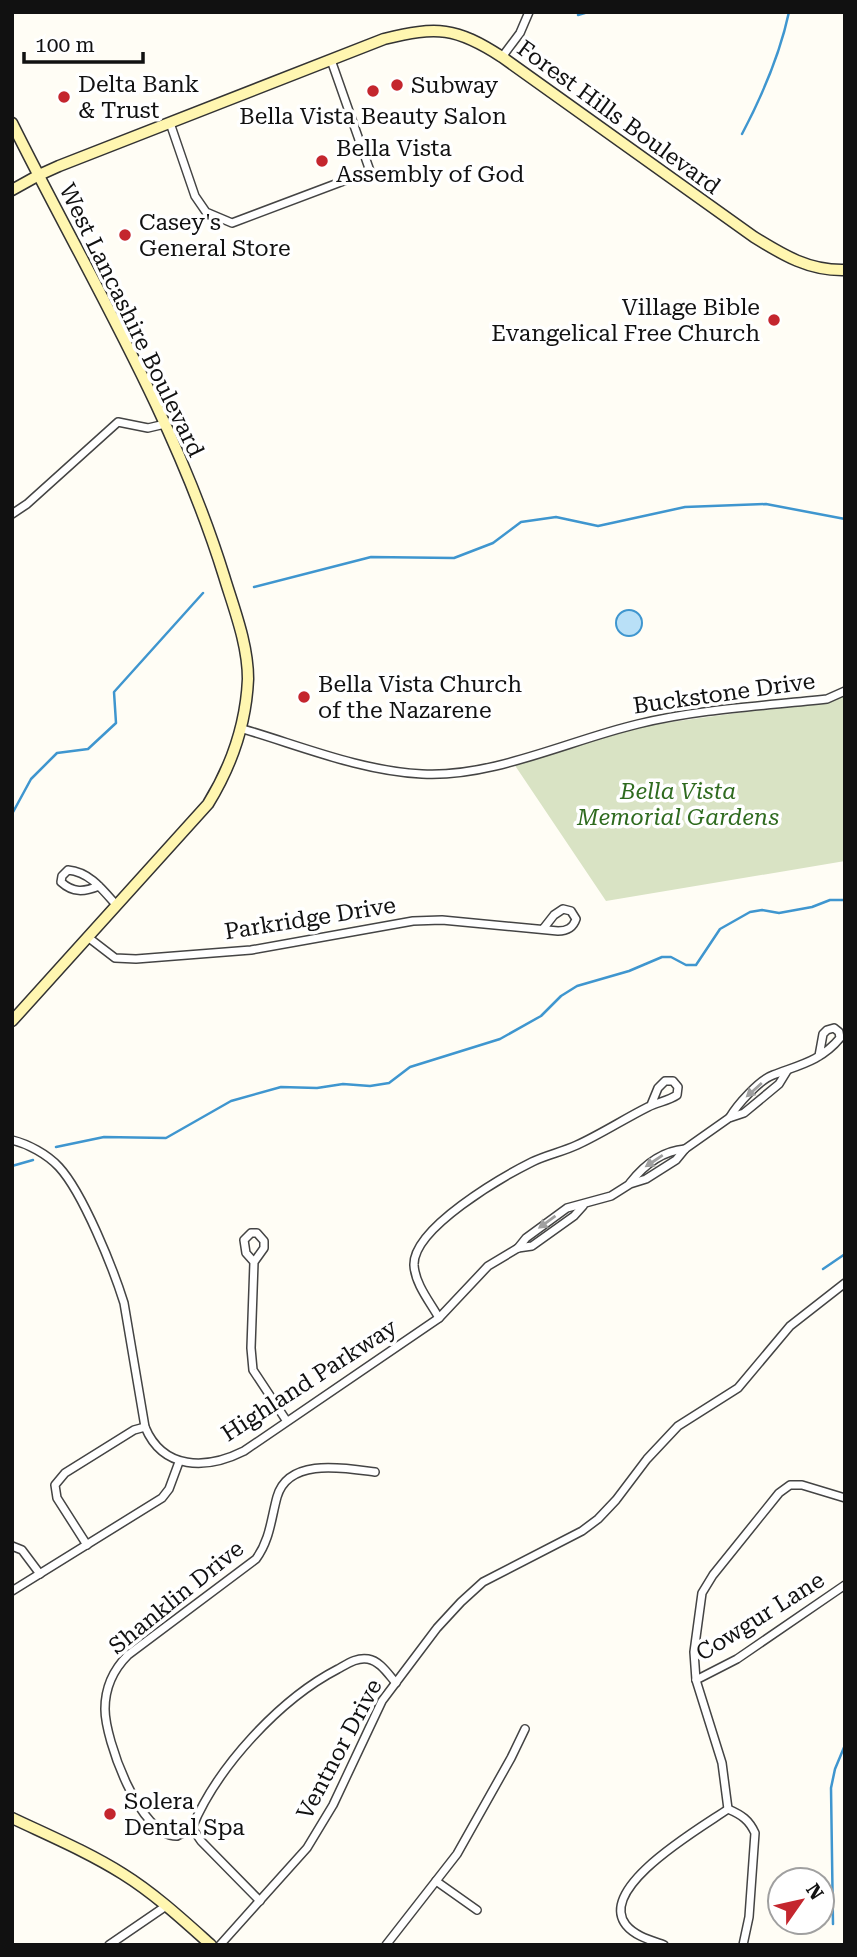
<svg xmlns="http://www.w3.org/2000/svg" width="857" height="1957" viewBox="0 0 857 1957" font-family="'Roboto Serif',serif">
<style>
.cemetery{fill:#d9e3c4}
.water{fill:#b9e0f7;stroke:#3f96cf;stroke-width:2}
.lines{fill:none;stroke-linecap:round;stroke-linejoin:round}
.stream{stroke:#3f96cf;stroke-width:2.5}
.street-casing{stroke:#444;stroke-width:10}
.secondary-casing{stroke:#333;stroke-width:13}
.street{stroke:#fff;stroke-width:7}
.secondary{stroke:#fff6b0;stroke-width:10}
.oneway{fill:#a0a0a0}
.poi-dot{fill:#c4262e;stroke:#fff;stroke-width:2.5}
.labels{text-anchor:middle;stroke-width:7;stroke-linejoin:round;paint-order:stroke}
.poi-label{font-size:23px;fill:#111;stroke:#fff;text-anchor:start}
.street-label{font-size:23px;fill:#111;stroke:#fff}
.park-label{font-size:23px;font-style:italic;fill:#2f6b1f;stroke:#fff}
</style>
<rect width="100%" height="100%" fill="#fffdf5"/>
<path class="cemetery" d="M 845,695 L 845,861 L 606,901 L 514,764 L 642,726 L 832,700 Z"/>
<circle class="water" cx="629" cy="623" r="13"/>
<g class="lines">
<g class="stream">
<path d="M 578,15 L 588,12"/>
<path d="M 742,134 C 762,96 780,54 789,12"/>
<path d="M 254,587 L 371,557 L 454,558 L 493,543 L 521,522 L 556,517 L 598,526 L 685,507 L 766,504 L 845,519"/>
<path d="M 12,814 L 31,779 L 57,753 L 88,749 L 116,723 L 114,692 L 203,593"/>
<path d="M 56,1147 L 104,1137 L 166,1138 L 231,1101 L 281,1087 L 317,1088 L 343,1084 L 370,1086 L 389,1083 L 410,1067 L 500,1039 L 541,1016 L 561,996 L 577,986 L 629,971 L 662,957 L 671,957 L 686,965 L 696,965 L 720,929 L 750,912 L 762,910 L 779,913 L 812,907 L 830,900 L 845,900"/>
<path d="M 12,1166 L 33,1160"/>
<path d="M 823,1269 L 845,1254"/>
<path d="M 833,1924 L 831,1788 L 835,1769 L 845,1745"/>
</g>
<defs>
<g id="street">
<path d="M 502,57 L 520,33 L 529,12"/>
<path d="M 170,123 L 195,196 L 206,212 L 232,223 L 370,171 L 331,60"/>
<path d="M 12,514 L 27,504 L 118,422 L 148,428 L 165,424"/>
<path d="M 243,729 C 301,746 361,771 422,774 C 492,778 570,740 638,724 C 699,709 764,706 827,699 L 845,691"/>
<path d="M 99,886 C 84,892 73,893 61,882 L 62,876 L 68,870 C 90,872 103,890 117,906"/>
<path d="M 89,938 L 115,958 L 136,959 L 251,950 L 413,921 L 442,920 L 558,931 C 567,931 573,928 576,919 L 571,911 L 563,909 L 554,915 L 543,929"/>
<path d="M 730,1117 C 737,1105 759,1080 773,1075 C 799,1065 821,1061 840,1038 L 839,1032 L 834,1028 L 827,1030 L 823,1034 L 819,1056"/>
<path d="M 12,1140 C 28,1144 47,1154 59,1167 C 83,1193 113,1268 124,1303 L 145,1427 C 163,1470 206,1470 244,1451 L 439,1318 L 488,1266 L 518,1248 L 532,1246 L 574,1216 L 583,1206"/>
<path d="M 630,1183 C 644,1165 662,1151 685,1149"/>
<path d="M 518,1248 L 526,1238 L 567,1208 L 611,1196 L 630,1184 L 646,1179 L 676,1160 L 685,1149 L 729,1118 L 744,1113 L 779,1084 L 787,1071"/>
<path d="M 254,1262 L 246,1253 L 244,1240 L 251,1233 L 257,1233 L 264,1241 L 264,1248 L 254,1262 L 251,1348 L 253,1370 L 286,1420"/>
<path d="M 439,1318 C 430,1302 415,1284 414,1265 C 413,1228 502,1177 532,1162 C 546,1155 562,1152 577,1145 C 601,1134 624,1119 648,1107 C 658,1102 668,1101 677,1095 L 678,1087 L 673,1081 L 665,1081 L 658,1088 L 651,1105"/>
<path d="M 87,1545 L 57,1498 L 55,1485 L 65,1473 L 134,1430 L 145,1427"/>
<path d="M 12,1546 L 22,1550 L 40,1574"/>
<path d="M 12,1591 L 162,1498 L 169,1489 L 179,1462"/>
<path d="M 696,1680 L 737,1659 L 845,1585"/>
<path d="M 728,1809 L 722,1763 L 696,1680 L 694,1652 L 702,1593 L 713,1575 L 779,1493 L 790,1485 L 802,1485 L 845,1498"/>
<path d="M 192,1828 L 177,1836 C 140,1837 105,1740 105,1709 C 105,1688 113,1670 128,1655 L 256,1559 C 270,1540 271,1519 277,1497 C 288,1457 345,1468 375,1472"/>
<path d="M 192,1828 C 217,1767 280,1699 338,1669 C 347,1664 357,1657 368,1659 C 380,1661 388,1674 396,1683"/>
<path d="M 192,1828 L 201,1841 L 260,1901"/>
<path d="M 436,1881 L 477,1910"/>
<path d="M 109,1945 L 166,1906"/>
<path d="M 220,1945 L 307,1848 L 333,1805 L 382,1701 L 437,1628 L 461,1602 L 483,1582 L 582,1531 L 598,1519 L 616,1500 L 647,1459 L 678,1426 L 738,1388 L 790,1326 L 845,1283"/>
<path d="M 386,1945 L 457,1854 L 511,1758 L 525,1729"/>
<path d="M 664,1945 C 650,1940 635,1936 626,1925 C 596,1887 704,1826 728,1809 C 742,1815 749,1820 755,1833 L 749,1917 L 743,1945"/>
</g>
<g id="secondary">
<path d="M 12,123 C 86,272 174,415 224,576 C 234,609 248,644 248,679 C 246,725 232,765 208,804 L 12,1021"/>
<path d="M 12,190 L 39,175 L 59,166 L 384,39 C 437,26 456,27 502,57 L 754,237 C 783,255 809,271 845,270"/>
<path d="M 12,1818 C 50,1836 88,1852 123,1874 C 155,1894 183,1920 211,1945"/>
</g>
</defs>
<use href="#street" class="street-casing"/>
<use href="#secondary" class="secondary-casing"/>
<use href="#street" class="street"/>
<use href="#secondary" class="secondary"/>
</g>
<defs><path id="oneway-solid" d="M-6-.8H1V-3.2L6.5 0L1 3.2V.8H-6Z" transform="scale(1.75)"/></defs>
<g class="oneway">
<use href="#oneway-solid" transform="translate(754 1090) rotate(138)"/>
<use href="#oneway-solid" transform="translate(654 1161) rotate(146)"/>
<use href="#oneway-solid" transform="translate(547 1222) rotate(144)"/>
</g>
<g class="poi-dot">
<circle cx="397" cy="85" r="7"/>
<circle cx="373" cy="91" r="7"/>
<circle cx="64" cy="97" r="7"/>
<circle cx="322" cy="161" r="7"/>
<circle cx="125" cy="235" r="7"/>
<circle cx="774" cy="320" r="7"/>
<circle cx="304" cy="697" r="7"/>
<circle cx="110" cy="1814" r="7"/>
</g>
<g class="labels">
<g class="poi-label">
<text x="78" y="92">Delta Bank<tspan x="78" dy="26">&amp; Trust</tspan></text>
<text x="411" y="93">Subway</text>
<text x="373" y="124" text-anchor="middle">Bella Vista Beauty Salon</text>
<text x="336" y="156">Bella Vista<tspan x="336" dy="26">Assembly of God</tspan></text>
<text x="139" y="230">Casey's<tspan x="139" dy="26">General Store</tspan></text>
<text x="760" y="315" text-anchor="end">Village Bible<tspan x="760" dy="26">Evangelical Free Church</tspan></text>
<text x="318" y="692">Bella Vista Church<tspan x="318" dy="26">of the Nazarene</tspan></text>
<text x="124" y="1809">Solera<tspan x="124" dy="26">Dental Spa</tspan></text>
</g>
<g class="street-label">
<text transform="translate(619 117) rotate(36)" y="8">Forest Hills Boulevard</text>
<text transform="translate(132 320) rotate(64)" y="8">West Lancashire Boulevard</text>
<text transform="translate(724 693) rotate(-8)" y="8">Buckstone Drive</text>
<text transform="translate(310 918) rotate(-9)" y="8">Parkridge Drive</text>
<text transform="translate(309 1380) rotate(-33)" y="8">Highland Parkway</text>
<text transform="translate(176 1597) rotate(-39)" y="8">Shanklin Drive</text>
<text transform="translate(760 1616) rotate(-32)" y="8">Cowgur Lane</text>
<text transform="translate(339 1749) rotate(-62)" y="8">Ventnor Drive</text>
</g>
<g class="park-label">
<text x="678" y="799">Bella Vista<tspan x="678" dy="26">Memorial Gardens</tspan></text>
</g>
</g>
<rect width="857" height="1957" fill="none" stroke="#111111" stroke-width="28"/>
<g transform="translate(801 1901) rotate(56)"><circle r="33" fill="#ffffff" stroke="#a0a0a0" stroke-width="2"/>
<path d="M0-5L12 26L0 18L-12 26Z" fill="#c4262e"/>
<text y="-10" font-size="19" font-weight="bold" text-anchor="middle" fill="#111111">N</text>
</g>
<path d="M24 52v10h119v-10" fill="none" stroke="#111111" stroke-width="3.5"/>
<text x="35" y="52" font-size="21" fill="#111111" stroke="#ffffff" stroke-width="5" paint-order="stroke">100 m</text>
</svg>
